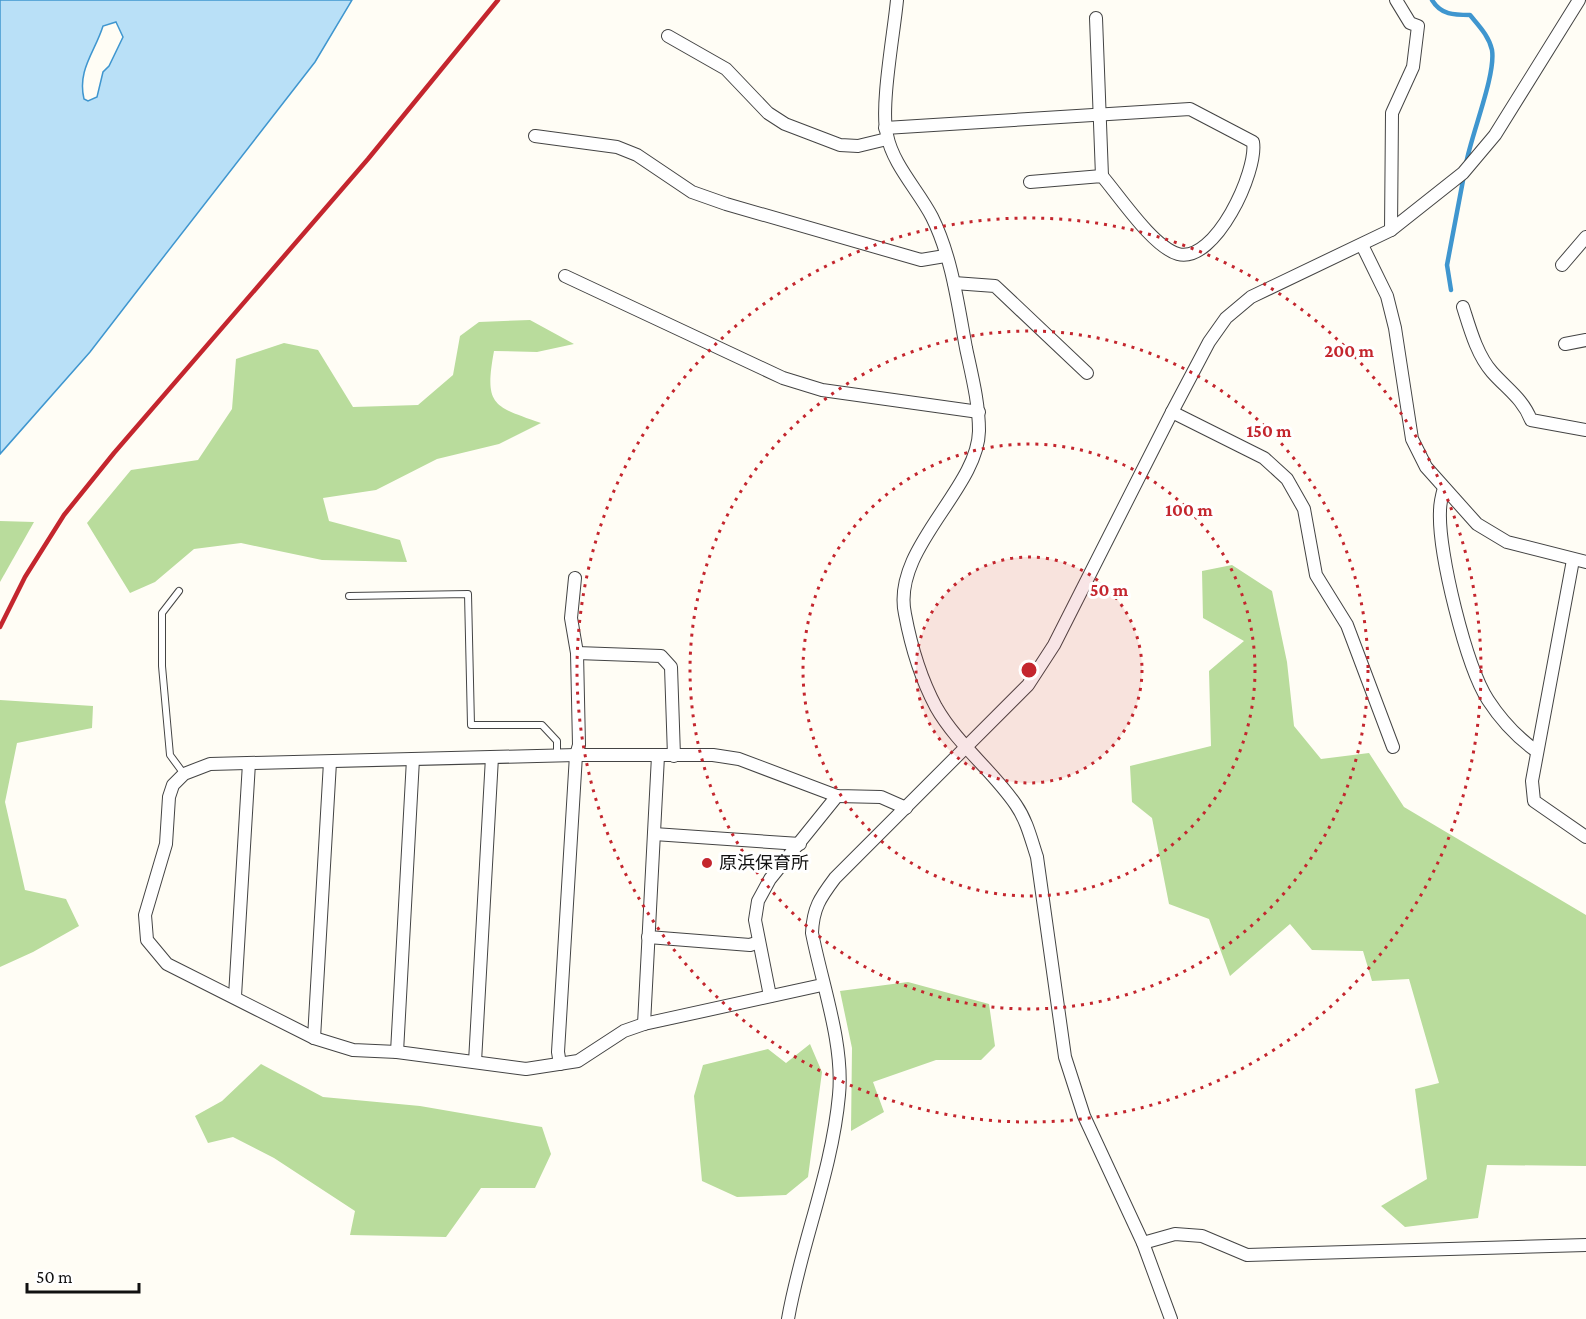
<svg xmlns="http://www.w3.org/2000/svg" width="1586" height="1319" viewBox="0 0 1586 1319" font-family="'Crimson Pro','Noto Sans JP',serif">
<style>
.forest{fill:#b9dc9c}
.water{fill:#b9e0f7;stroke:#3f96cf;stroke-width:1.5;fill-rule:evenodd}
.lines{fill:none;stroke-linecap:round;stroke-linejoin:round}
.stream{stroke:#3f96cf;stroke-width:4.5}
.lane-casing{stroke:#444;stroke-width:8}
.street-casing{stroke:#444;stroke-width:14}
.lane{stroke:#fff;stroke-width:6}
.street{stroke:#fff;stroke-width:12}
.rail{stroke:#c4262e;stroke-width:4.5}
.ring{fill:none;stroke:#c4262e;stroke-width:3;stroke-dasharray:3 6}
.poi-dot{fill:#c4262e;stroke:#fff;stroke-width:2}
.labels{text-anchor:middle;stroke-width:6;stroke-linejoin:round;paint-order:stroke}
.poi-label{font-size:18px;fill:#111;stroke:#fff;text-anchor:start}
.centre{fill:#c4262e;stroke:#fff;stroke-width:3}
.ring-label{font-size:18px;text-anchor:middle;font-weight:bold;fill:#c4262e;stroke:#fff;stroke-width:6;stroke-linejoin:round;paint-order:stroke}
</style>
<rect width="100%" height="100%" fill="#fffdf5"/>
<g class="forest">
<path d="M 530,320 L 574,344 L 537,352 L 494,351 C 484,406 493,406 541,423 L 499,444 L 437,459 L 376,490 L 323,498 L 329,521 L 400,540 L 407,562 L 322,560 L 241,543 L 194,549 L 155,582 L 130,593 L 87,523 L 131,470 L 198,460 L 232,409 L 236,359 L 284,343 L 318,350 L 353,407 L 418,405 L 453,375 L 460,336 L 479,322 Z"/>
<path d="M 0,521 L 34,522 L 0,582 Z"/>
<path d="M 1232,565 L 1272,591 L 1287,662 L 1294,726 L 1321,759 L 1369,753 L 1404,807 L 1586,915 L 1586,1166 L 1487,1165 L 1478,1218 L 1405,1227 L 1381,1206 L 1427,1179 L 1415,1089 L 1439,1083 L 1409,979 L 1372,981 L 1363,951 L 1312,950 L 1290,924 L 1230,976 L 1209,919 L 1169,904 L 1152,818 L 1132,802 L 1130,766 L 1211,746 L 1209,671 L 1244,641 L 1203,618 L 1202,571 Z"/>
<path d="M 0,700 L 93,706 L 92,728 L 17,743 L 5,802 L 25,890 L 66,899 L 79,926 L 33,952 L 0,967 Z"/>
<path d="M 908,982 L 989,1004 L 995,1046 L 981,1060 L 936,1060 L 873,1082 L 884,1112 L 851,1131 L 852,1048 L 840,991 Z"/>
<path d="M 810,1044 L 822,1072 L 808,1177 L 786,1195 L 737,1197 L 702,1181 L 694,1096 L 703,1065 L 768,1049 L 786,1063 Z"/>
<path d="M 261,1064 L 323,1097 L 420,1106 L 542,1127 L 551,1154 L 535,1188 L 481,1188 L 446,1237 L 350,1235 L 355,1211 L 274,1158 L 233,1137 L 208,1143 L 195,1116 L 222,1101 Z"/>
</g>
<path class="water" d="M 0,0 L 352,0 L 315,62 L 144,282 L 90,352 L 0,454 ZM 116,22 L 123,37 L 109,66 L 103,72 L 97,97 L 88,101 L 84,99 C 77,70 95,52 103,26 Z"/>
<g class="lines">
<g class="stream">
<path d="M 1432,0 C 1441,15 1454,15 1470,15 C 1479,26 1489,36 1492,50 C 1496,75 1471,135 1466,164"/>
<path d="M 1451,290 L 1447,265 L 1464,175"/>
</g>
<defs>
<g id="lane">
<path d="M 179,591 L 162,613 L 162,666 L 170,755 L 184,774"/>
<path d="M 349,596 L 468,594 L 471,725 L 542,725 L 557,741 L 557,755"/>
</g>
<g id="street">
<path d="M 897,0 C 894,33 880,107 887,135 C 893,165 918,190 932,217 C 952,257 958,305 966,348 C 972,376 979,403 979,431 C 978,489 891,549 905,614 C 911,646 921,679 936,707 C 957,744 993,771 1016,805 C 1027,821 1031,839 1037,857 L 1065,1057 L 1084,1116 L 1143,1243 L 1171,1319"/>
<path d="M 1096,18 L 1102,176"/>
<path d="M 668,36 L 726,69 L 768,113 L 785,124 L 840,145 L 858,146 L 887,139"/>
<path d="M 885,128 L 1190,109 L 1253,142 C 1258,171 1215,264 1178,254 C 1153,247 1120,197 1102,176 L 1030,182"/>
<path d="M 535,136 L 617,147 L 637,155 L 692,192 L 726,204 L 921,260 L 945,256"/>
<path d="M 1391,230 L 1392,113 L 1413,67 L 1418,26 L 1410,23 L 1396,0"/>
<path d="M 1362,245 L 1387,296 L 1395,328 L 1412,439 L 1426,467 L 1477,524 L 1507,542 L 1586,562"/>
<path d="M 1562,265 L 1586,237"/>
<path d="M 565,276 L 783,378 L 822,390 L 979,412"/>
<path d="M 954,283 L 995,286 L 1087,373"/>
<path d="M 1463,307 C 1470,329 1477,355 1492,372 C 1507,389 1523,399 1531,420 L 1586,430"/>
<path d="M 1565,344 L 1586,340"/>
<path d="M 1172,412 L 1264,458 L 1287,479 L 1304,509 L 1316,575 L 1347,625 L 1393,747"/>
<path d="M 1444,488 C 1442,495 1440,503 1440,511 C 1438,552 1466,666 1488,700 C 1501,720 1517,737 1535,750"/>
<path d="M 1573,560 L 1532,781 L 1534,801 L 1586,837"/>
<path d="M 577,653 L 661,656 L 671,667 L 674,756"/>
<path d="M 654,834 L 800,844"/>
<path d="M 648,937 L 750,945 L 759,942"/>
<path d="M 822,985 L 644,1024 L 624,1031 L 578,1061 L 526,1069 L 397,1052 L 353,1050 L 314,1038 L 167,964 L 147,940 L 145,915 L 166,844 L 169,797 L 173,785 L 184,774 L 210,764 L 576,755 L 713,755 L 739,759 L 837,796 L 881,797 L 906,808"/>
<path d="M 235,996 L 249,763"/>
<path d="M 770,996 L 755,920 L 758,901 L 770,879 L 837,796"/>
<path d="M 644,1024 L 658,756"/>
<path d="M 314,1038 L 330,762"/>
<path d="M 397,1052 L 413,759"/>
<path d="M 475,1062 L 492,757"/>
<path d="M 560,1064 L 558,1052 L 576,755 L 579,745 L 577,653 L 571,618 L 575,578"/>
<path d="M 1143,1243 L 1175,1234 L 1202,1236 L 1247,1255 L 1586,1245"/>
<path d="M 788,1319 C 801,1244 832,1172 839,1095 C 844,1044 822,984 812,933 C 813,908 820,898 835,878 L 1028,685 L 1054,645 L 1172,412 L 1209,342 L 1226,318 L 1251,297 L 1391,230 L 1463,173 L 1495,135 L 1579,0"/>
</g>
</defs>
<use href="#lane" class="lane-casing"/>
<use href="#street" class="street-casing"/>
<use href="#lane" class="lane"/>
<use href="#street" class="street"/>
<path class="rail" d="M 0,627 L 25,577 L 64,515 L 114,453 L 368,159 L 498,0"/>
</g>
<circle cx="1029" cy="670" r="113" fill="#c4262e" fill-opacity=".12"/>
<g class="ring">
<circle cx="1029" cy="670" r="113"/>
<circle cx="1029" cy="670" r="226"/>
<circle cx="1029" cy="670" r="339"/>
<circle cx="1029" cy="670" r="452"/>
</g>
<circle class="poi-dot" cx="707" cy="863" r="6"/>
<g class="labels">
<g class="poi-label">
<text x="719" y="869">原浜保育所</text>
</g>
</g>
<circle cx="1029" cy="670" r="9" class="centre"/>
<g class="ring-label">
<text x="1349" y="357">200 m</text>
<text x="1269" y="437">150 m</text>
<text x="1189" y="516">100 m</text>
<text x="1109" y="596">50 m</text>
</g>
<path d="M27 1283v9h112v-9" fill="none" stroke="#111111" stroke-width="3"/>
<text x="36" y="1283" font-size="18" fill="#111111" stroke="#ffffff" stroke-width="4.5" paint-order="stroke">50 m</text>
</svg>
